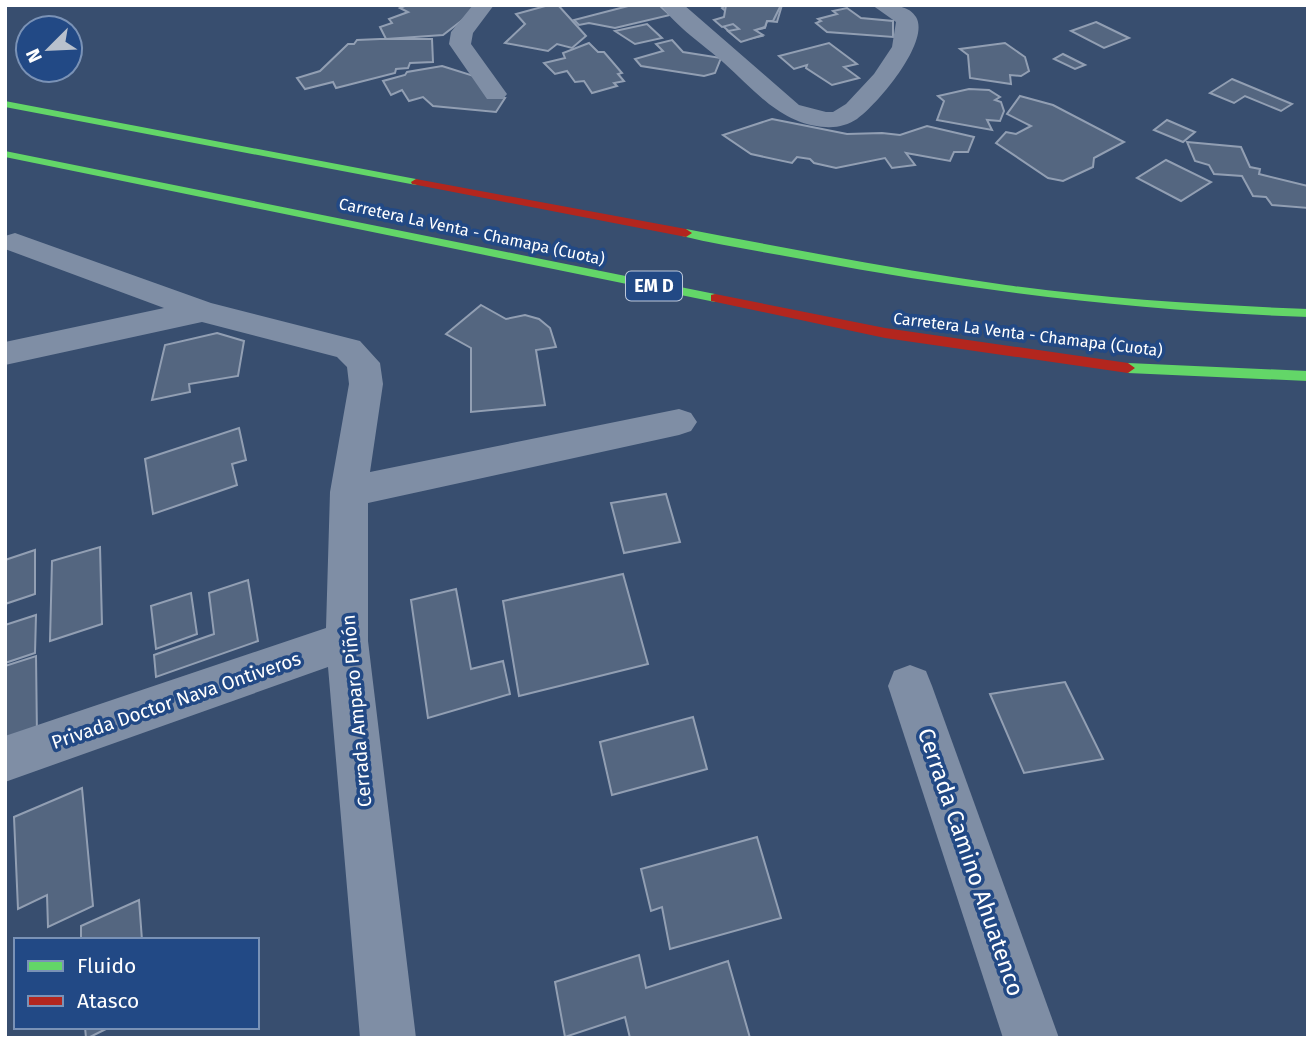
<svg xmlns="http://www.w3.org/2000/svg" width="1313" height="1043" viewBox="0 0 1313 1043" font-family="'Fira Sans',sans-serif">
<style>
.building{fill:#546680;stroke:#929fb3;stroke-width:2}
.lines{fill:none;stroke-linecap:round;stroke-linejoin:round}
.street{fill:#7f8ea5;fill-rule:evenodd}
.fast{fill:#63d668;fill-rule:evenodd}
.jam{fill:#b3261e;fill-rule:evenodd}
.labels{text-anchor:middle;stroke-width:7;stroke-linejoin:round;paint-order:stroke}
.far-street-label{font-size:16px;fill:#fff;stroke:#224985}
.shield{fill:#224985;stroke:#bdc8da;stroke-width:2}
.shield-label{font-size:18px;font-weight:bold;fill:#fff}
.street-label{font-size:19px;fill:#fff;stroke:#224985}
.near-street-label{font-size:23px;fill:#fff;stroke:#224985}
</style>
<rect width="100%" height="100%" fill="#384e6f"/>
<g class="building">
<path d="M 407,5 L 482,5 L 443,35 L 386,39 L 380,27 L 392,23 L 389,19 L 408,12 L 400,8 Z"/>
<path d="M 549,5 L 558,5 L 586,36 L 572,48 L 557,44 L 548,51 L 505,43 L 525,24 L 516,14 Z"/>
<path d="M 632,5 L 659,5 L 670,15 L 615,28 L 589,23 L 579,25 L 574,20 Z"/>
<path d="M 726,5 L 782,5 L 777,22 L 767,21 L 765,28 L 755,30 L 762,36 L 740,41 L 716,20 L 726,18 L 728,13 L 722,8 Z"/>
<path d="M 726,5 L 781,5 L 773,21 L 767,21 L 765,27 L 755,30 L 763,35 L 741,42 L 728,31 L 739,29 L 733,24 L 722,27 L 714,20 L 724,17 Z"/>
<path d="M 847,8 L 861,18 L 893,21 L 893,37 L 827,32 L 816,23 L 821,21 L 818,19 L 837,14 L 833,11 Z"/>
<path d="M 1096,22 L 1129,38 L 1104,48 L 1071,31 Z"/>
<path d="M 647,24 L 662,38 L 635,44 L 615,31 Z"/>
<path d="M 380,39 L 432,39 L 433,62 L 410,63 L 408,68 L 396,69 L 395,73 L 336,88 L 333,82 L 305,89 L 297,78 L 320,71 L 348,44 L 354,44 L 357,40 Z"/>
<path d="M 672,40 L 683,52 L 721,58 L 715,73 L 704,76 L 641,66 L 635,59 L 663,51 L 656,44 Z"/>
<path d="M 589,43 L 598,52 L 604,52 L 622,73 L 618,74 L 624,81 L 614,83 L 617,86 L 592,93 L 584,81 L 575,82 L 567,71 L 555,74 L 544,63 L 565,58 L 563,53 Z"/>
<path d="M 829,43 L 857,64 L 844,67 L 859,78 L 832,85 L 806,68 L 807,65 L 794,69 L 779,56 Z"/>
<path d="M 1005,43 L 1025,57 L 1029,71 L 1021,76 L 1010,75 L 1011,84 L 970,78 L 968,55 L 960,49 Z"/>
<path d="M 1063,54 L 1085,65 L 1075,69 L 1054,59 Z"/>
<path d="M 442,66 L 474,76 L 488,96 L 505,98 L 496,112 L 433,106 L 423,97 L 409,101 L 402,90 L 391,95 L 383,81 L 405,75 L 407,72 Z"/>
<path d="M 1232,79 L 1292,104 L 1281,111 L 1245,96 L 1234,103 L 1210,93 Z"/>
<path d="M 969,89 L 989,90 L 1000,97 L 995,100 L 1001,102 L 1004,111 L 1000,121 L 987,120 L 992,130 L 937,120 L 944,101 L 938,96 Z"/>
<path d="M 1020,96 L 1053,105 L 1124,142 L 1094,158 L 1093,167 L 1063,181 L 1048,178 L 996,143 L 1006,132 L 1016,134 L 1031,126 L 1007,114 Z"/>
<path d="M 772,119 L 847,134 L 882,133 L 900,135 L 927,126 L 974,137 L 968,152 L 954,152 L 950,161 L 906,153 L 915,165 L 892,168 L 885,158 L 836,168 L 814,163 L 810,159 L 797,157 L 792,163 L 751,154 L 723,135 Z"/>
<path d="M 1167,120 L 1195,132 L 1183,142 L 1154,130 Z"/>
<path d="M 1187,142 L 1241,147 L 1250,167 L 1260,169 L 1259,174 L 1308,186 L 1308,208 L 1272,205 L 1266,197 L 1253,196 L 1242,176 L 1214,174 L 1209,165 L 1195,161 Z"/>
<path d="M 1166,160 L 1211,182 L 1181,201 L 1137,178 Z"/>
<path d="M 481,305 L 506,319 L 525,315 L 539,319 L 550,328 L 556,347 L 536,350 L 545,405 L 471,412 L 471,348 L 446,334 Z"/>
<path d="M 217,333 L 244,341 L 238,376 L 189,384 L 190,392 L 152,400 L 165,345 Z"/>
<path d="M 239,428 L 246,460 L 232,464 L 237,485 L 153,514 L 145,459 Z"/>
<path d="M 666,494 L 680,542 L 624,553 L 611,503 Z"/>
<path d="M 100,547 L 102,624 L 50,641 L 52,561 Z"/>
<path d="M 35,550 L 35,594 L 5,604 L 5,560 Z"/>
<path d="M 623,574 L 648,664 L 519,696 L 503,601 Z"/>
<path d="M 248,580 L 258,641 L 156,677 L 154,655 L 214,634 L 209,593 Z"/>
<path d="M 456,589 L 471,669 L 503,661 L 510,694 L 428,718 L 411,600 Z"/>
<path d="M 191,593 L 197,634 L 156,649 L 151,606 Z"/>
<path d="M 36,615 L 35,653 L 5,663 L 5,625 Z"/>
<path d="M 36,656 L 37,736 L 5,748 L 5,666 Z"/>
<path d="M 1065,682 L 1103,759 L 1024,773 L 990,694 Z"/>
<path d="M 693,717 L 707,769 L 612,795 L 600,742 Z"/>
<path d="M 82,788 L 93,906 L 48,927 L 47,895 L 18,909 L 14,817 Z"/>
<path d="M 757,837 L 781,918 L 670,949 L 662,907 L 651,911 L 641,869 Z"/>
<path d="M 139,900 L 142,940 L 81,940 L 81,926 Z"/>
<path d="M 639,955 L 646,988 L 728,961 L 750,1038 L 630,1038 L 625,1017 L 565,1037 L 555,982 Z"/>
<path d="M 85,1027 L 110,1027 L 88,1038 L 86,1038 Z"/>
</g>
<g class="lines">
<g class="street">
<path d="M 473,5 L 494,5 L 473,33 L 471,44 L 507,94 L 503,99 L 487,99 L 449,44 L 451,32 Z"/>
<path d="M 661,5 L 684,5 L 799,105 L 826,112 L 833,112 L 846,104 L 874,74 L 892,47 L 896,22 L 872,5 C 886,5 908,3 916,17 C 931,42 876,106 857,119 C 848,125 836,128 826,127 C 782,125 755,91 724,63 C 704,45 676,27 661,5 Z"/>
<path d="M 15,233 L 211,303 L 360,341 L 380,363 L 383,384 L 370,472 L 679,409 L 691,413 L 697,422 L 691,431 L 679,435 L 368,503 L 368,641 L 416,1038 L 360,1038 L 328,667 L 5,782 L 5,736 L 326,628 L 330,492 L 349,384 L 347,367 L 337,357 L 202,322 L 5,365 L 5,342 L 164,308 L 5,249 L 5,236 Z"/>
<path d="M 910,665 L 926,671 L 932,686 L 1059,1038 L 1003,1038 L 888,686 L 894,671 Z"/>
</g>
<g class="fast">
<path d="M 5,101 L 416,179 L 421,182 L 416,185 L 5,107 Z"/>
<path d="M 5,151 L 715,294 L 721,298 L 715,302 L 5,157 Z"/>
<path d="M 686,229 C 792,249 898,270 1006,285 C 1106,299 1207,305 1308,309 L 1308,317 C 1139,311 973,291 807,260 C 765,252 723,246 682,236 L 682,230 Z"/>
<path d="M 1128,363 L 1308,371 L 1308,381 L 1128,373 L 1121,368 Z"/>
</g>
<g class="jam">
<path d="M 416,179 L 686,229 L 692,233 L 686,237 L 412,184 L 411,182 Z"/>
<path d="M 715,294 L 885,328 L 1128,363 L 1135,368 L 1128,373 L 885,338 L 711,301 L 711,295 Z"/>
</g>
</g>
<g class="labels">
<g class="far-street-label">
<text transform="translate(472 231) rotate(12)" y="6">Carretera La Venta - Chamapa (Cuota)</text>
<text transform="translate(1028 334) rotate(7)" y="6">Carretera La Venta - Chamapa (Cuota)</text>
</g>
<rect class="shield" x="626" y="271.5" width="56" height="29" rx="5"/>
<g class="shield-label">
<text x="654" y="292">EM D</text>
</g>
<g class="street-label">
<text transform="translate(176 700) rotate(-19)" y="7">Privada Doctor Nava Ontiveros</text>
<text transform="translate(356 711) rotate(-95)" y="7">Cerrada Amparo Piñón</text>
</g>
<g class="near-street-label">
<text transform="translate(971 862) rotate(71)" y="8">Cerrada Camino Ahuatenco</text>
</g>
</g>
<rect width="1313" height="1043" fill="none" stroke="#ffffff" stroke-width="14"/>
<rect x="14" y="938" width="245" height="91" fill="#224985" stroke="#7a92b6" stroke-width="2"/>
<rect x="28" y="961" width="35" height="10" fill="#63d668" stroke="#7a92b6" stroke-width="2"/>
<text x="77" y="973" font-size="21" fill="#ffffff">Fluido</text>
<rect x="28" y="996" width="35" height="10" fill="#b3261e" stroke="#7a92b6" stroke-width="2"/>
<text x="77" y="1008" font-size="21" fill="#ffffff">Atasco</text>
<g transform="translate(49 49) rotate(246)"><circle r="33" fill="#224985" stroke="#7a92b6" stroke-width="2"/>
<path d="M0-5L12 26L0 18L-12 26Z" fill="#b9c1cd"/>
<text y="-10" font-size="19" font-weight="bold" text-anchor="middle" fill="#ffffff">N</text>
</g>
</svg>
